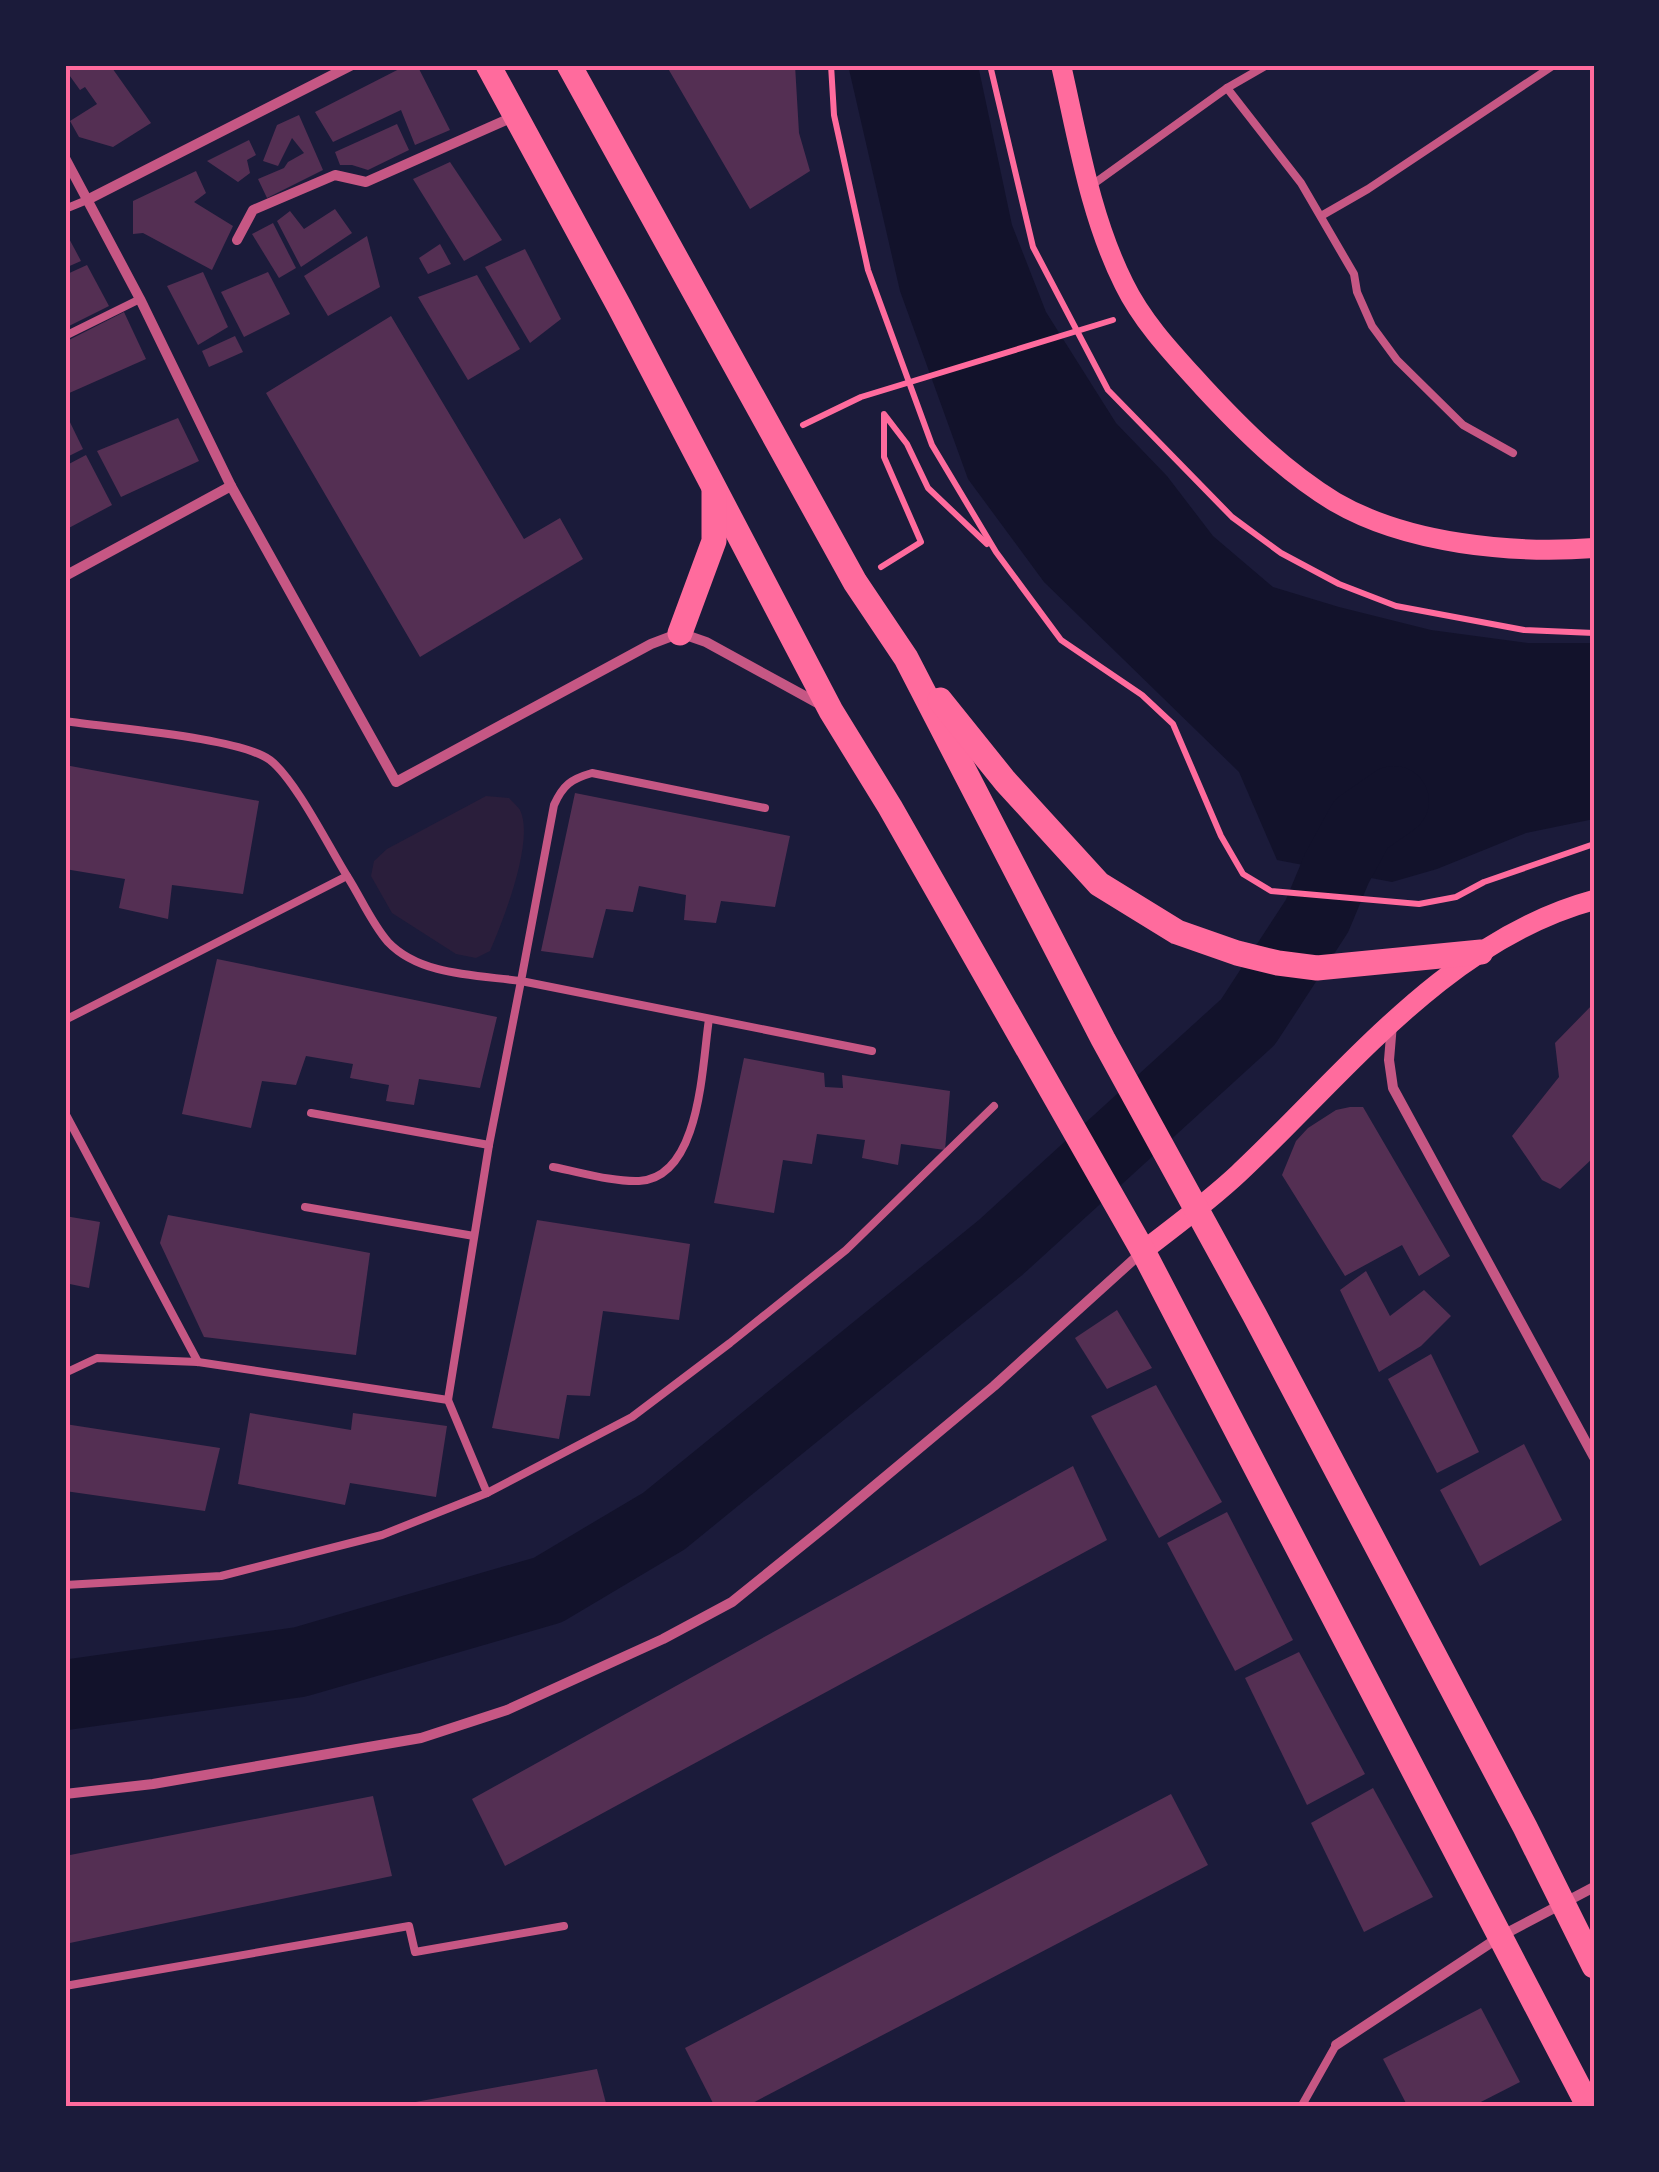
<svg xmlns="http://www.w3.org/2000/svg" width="1659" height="2172" viewBox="0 0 1659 2172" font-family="'Open Sans',sans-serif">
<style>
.green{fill:#2a1e3b}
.water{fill:#12122b}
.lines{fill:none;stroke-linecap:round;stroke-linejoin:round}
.river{stroke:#12122b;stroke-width:70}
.building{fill:#542f53}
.path{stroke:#ff6b9d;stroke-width:6}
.service{stroke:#c65784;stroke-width:8}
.minor{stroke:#c65784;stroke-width:10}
.secondary{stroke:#ff6b9d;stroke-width:20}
.primary{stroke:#ff6b9d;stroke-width:25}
.neatline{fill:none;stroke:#ff6b9d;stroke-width:4}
</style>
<rect width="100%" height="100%" fill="#1b1b3a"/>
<path class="green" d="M 486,796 L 509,798 C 510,799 520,809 520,810 C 535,840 503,921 490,951 L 476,958 L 456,954 L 392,913 L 371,876 L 374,861 L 387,849 Z"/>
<path class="water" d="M 848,65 L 978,65 L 1012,225 L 1046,312 L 1116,423 L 1167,476 L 1213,536 L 1273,587 L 1339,607 L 1431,630 L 1528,643 L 1594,643 L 1594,819 L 1526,833 L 1437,869 L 1392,882 L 1277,860 L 1239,772 L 1044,582 L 968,479 L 900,291 Z"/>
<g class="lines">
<path class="river" d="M 65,1695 L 300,1662 L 548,1590 L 664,1521 L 1000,1248 L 1248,1022 L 1317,916 L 1337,868 L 1361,824 L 1394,801"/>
</g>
<g class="building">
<path d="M 78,65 L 110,65 L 151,123 L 113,147 L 79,137 L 70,121 L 97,104 L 85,87 L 80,90 L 67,72 Z"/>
<path d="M 407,65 L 417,65 L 450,130 L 415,145 L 401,110 L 333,142 L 315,112 Z"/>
<path d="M 666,65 L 795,65 L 799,133 L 810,171 L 750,209 Z"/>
<path d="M 299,115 L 323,170 L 267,198 L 258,179 L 284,168 L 288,162 L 304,153 L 292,138 L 278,166 L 263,161 L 277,125 Z"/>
<path d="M 397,124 L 409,150 L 368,170 L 352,165 L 340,165 L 335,152 Z"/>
<path d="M 249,140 L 256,155 L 247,160 L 250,173 L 238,182 L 207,161 Z"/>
<path d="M 450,162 L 502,240 L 464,261 L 413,179 Z"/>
<path d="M 196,171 L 206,193 L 194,202 L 233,226 L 212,270 L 143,233 L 133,234 L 133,201 Z"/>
<path d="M 335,209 L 352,233 L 301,267 L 277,221 L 290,211 L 304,229 Z"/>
<path d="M 273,223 L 296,268 L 279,278 L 252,234 Z"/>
<path d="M 65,231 L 81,261 L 65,268 Z"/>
<path d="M 367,236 L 380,287 L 328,316 L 304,276 Z"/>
<path d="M 440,244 L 451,264 L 428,274 L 419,258 Z"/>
<path d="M 525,249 L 561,319 L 530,343 L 485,267 Z"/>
<path d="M 87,265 L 109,306 L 65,328 L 65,275 Z"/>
<path d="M 203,272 L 228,327 L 198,345 L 167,286 Z"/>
<path d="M 268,272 L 290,314 L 244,337 L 221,292 Z"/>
<path d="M 477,275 L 520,349 L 468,380 L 418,297 Z"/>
<path d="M 124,312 L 146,359 L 67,394 L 65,342 Z"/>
<path d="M 391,316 L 524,539 L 560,518 L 583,559 L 420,657 L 266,393 Z"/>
<path d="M 235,336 L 243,352 L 209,367 L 202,351 Z"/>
<path d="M 65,412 L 83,449 L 65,458 Z"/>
<path d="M 178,418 L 199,461 L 121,497 L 97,451 Z"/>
<path d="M 86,455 L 112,505 L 65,530 L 65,466 Z"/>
<path d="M 65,765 L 259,801 L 243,894 L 172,885 L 168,919 L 119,908 L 125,879 L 65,869 Z"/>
<path d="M 575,793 L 790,836 L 775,907 L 721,901 L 716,923 L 684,920 L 686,895 L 639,886 L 633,912 L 606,909 L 593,958 L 541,951 Z"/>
<path d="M 217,959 L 497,1017 L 480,1088 L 419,1079 L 414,1105 L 386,1101 L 389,1085 L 350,1078 L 353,1064 L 306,1056 L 296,1085 L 262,1081 L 251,1128 L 182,1114 Z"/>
<path d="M 1594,1003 L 1594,1157 L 1560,1189 L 1542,1180 L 1512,1136 L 1559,1077 L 1555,1043 Z"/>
<path d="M 744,1058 L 824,1073 L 825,1087 L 843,1088 L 842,1075 L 950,1091 L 945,1150 L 901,1144 L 898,1165 L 862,1158 L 865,1140 L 817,1134 L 812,1164 L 783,1160 L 774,1213 L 714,1203 Z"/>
<path d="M 1350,1107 L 1363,1107 L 1450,1256 L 1419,1276 L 1402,1245 L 1345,1276 L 1282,1175 L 1296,1141 L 1308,1128 L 1336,1110 Z"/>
<path d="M 168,1215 L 370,1253 L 356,1355 L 204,1337 L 160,1243 Z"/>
<path d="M 65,1216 L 100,1222 L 89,1288 L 65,1283 Z"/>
<path d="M 537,1220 L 690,1244 L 679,1320 L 603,1311 L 590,1396 L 567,1395 L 559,1439 L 492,1428 Z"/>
<path d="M 1366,1271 L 1390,1316 L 1424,1290 L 1451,1316 L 1421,1346 L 1379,1372 L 1340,1290 Z"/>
<path d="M 1117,1310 L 1152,1368 L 1107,1389 L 1075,1338 Z"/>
<path d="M 1431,1354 L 1479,1452 L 1437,1473 L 1388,1379 Z"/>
<path d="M 1156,1385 L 1222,1502 L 1159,1538 L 1091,1416 Z"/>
<path d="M 250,1413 L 351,1430 L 353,1413 L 447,1426 L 436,1497 L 350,1483 L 345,1505 L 238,1484 Z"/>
<path d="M 65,1424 L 220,1448 L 205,1511 L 65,1491 Z"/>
<path d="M 1524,1444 L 1562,1520 L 1480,1566 L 1440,1490 Z"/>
<path d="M 1073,1466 L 1107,1540 L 505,1866 L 472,1799 Z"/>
<path d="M 1227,1512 L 1293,1640 L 1235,1671 L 1167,1543 Z"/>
<path d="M 1299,1652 L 1365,1774 L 1307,1805 L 1245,1678 Z"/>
<path d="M 1373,1788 L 1433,1897 L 1364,1932 L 1311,1823 Z"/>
<path d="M 1171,1794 L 1208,1865 L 745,2107 L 715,2107 L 685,2048 Z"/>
<path d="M 373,1796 L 392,1876 L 65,1944 L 65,1856 Z"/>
<path d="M 1481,2008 L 1520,2082 L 1471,2107 L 1408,2107 L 1383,2059 Z"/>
<path d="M 597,2069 L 607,2107 L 399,2107 L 399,2105 Z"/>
</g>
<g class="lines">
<g class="path">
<path d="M 831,65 L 834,115 L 868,270 L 932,445 L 996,552 L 1061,640 L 1142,695 L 1173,724 L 1221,836 L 1243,874 L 1271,891 L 1419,904 L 1456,897 L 1484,882 L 1594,844"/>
<path d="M 990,65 L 1033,247 L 1108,390 L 1232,517 L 1281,553 L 1339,584 L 1396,606 L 1524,630 L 1594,633"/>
<path d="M 803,425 L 861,397 L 1113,320"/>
<path d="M 881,567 L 921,542 L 884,457 L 884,414 L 907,444 L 928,488 L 987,544"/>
</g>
<g class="service">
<path d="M 1227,88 L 1301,183 L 1354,274 L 1357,292 L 1372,326 L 1397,360 L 1463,425 L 1513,453"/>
<path d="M 1092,185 L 1227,88 L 1267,65"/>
<path d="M 65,209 L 87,200"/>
<path d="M 1321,216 L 1368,189 L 1554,65"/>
<path d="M 65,336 L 140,299"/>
<path d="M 65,721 C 109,728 238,737 270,760 C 295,779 329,847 347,876 L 65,1020"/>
<path d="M 765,808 L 592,773 C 571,779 563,785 554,805 L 521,981 L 872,1051"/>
<path d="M 347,876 C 360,896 372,924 388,942 C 420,976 478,975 521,981 L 489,1145 L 448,1400"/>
<path d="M 65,1113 L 198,1362"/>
<path d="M 311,1113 L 489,1145"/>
<path d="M 553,1167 C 580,1172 612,1182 639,1181 C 701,1178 702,1064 709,1019"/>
<path d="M 305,1207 L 474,1236"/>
<path d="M 65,1373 L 97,1358 L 198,1362 L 448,1400 L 487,1493 L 382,1535 L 221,1576 L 65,1585"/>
<path d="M 487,1493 L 632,1417 L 730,1343 L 846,1250 L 994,1106"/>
<path d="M 65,1986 L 409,1926 L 415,1952 L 564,1926"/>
<path d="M 1301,2107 L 1336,2045"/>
</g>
<g class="minor">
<path d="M 65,158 L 140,299 L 231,486 L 396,782 L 651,644 L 680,633 L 706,642 L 823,706"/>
<path d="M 87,200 L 352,65"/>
<path d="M 237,240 L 253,210 L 335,175 L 366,182 L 515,116"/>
<path d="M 65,576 L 231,486"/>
<path d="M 1392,1024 L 1389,1060 L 1393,1088 L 1594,1457"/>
<path d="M 65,1794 L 153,1784 L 421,1738 L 507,1710 L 663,1639 L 732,1602 L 831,1522 L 994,1386 L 1142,1252"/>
<path d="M 1336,2045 L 1501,1936 L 1594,1887"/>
</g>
<g class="secondary">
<path d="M 1061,65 C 1078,139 1090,216 1124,284 C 1143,323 1174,355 1203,387 C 1242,429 1285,472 1335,502 C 1407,544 1512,554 1594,548"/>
<path d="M 1143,1251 C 1175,1226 1208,1202 1238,1174 C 1345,1074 1446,940 1594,900"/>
</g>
<g class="primary">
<path d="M 488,65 L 619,306 L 831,711 L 890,807 L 1143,1251 L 1589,2107"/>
<path d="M 569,65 L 855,582 L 906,658 L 1103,1039 L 1254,1314 L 1525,1827 L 1594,1966"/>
<path d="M 680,633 L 714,541 L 714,492"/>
<path d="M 940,700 L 1005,781 L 1099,884 L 1177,932 L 1237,953 L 1278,963 L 1317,968 L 1481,952"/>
</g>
</g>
<rect width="1659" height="2172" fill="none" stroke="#1b1b3a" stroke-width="135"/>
<rect x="68" y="68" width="1524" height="2036" class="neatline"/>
</svg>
